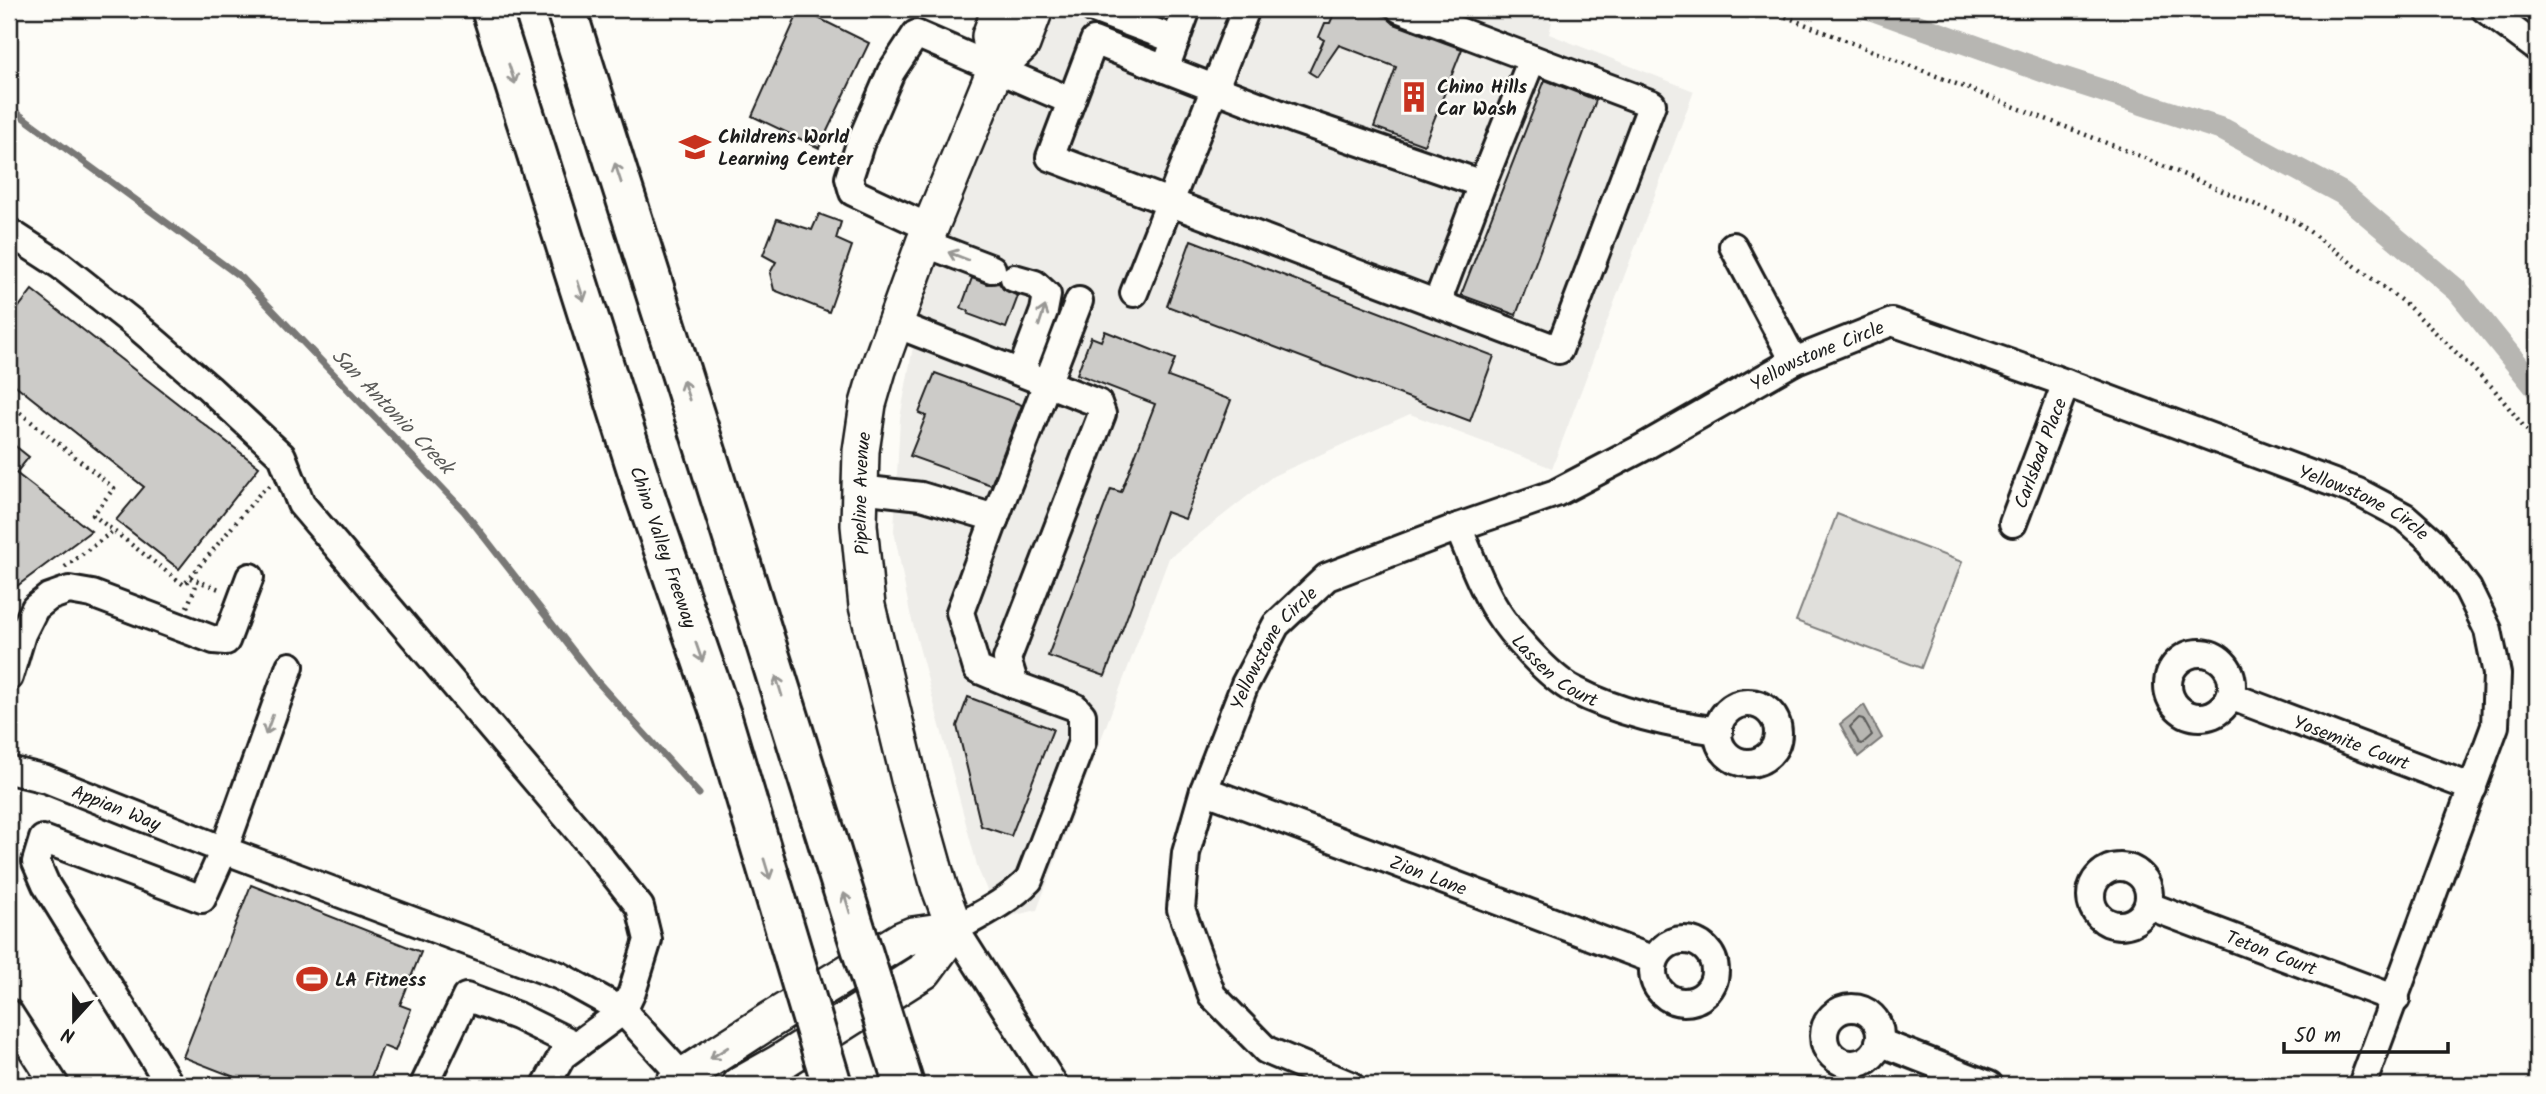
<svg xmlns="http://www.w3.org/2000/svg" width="2546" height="1094" viewBox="0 0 2546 1094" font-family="Kalam,sans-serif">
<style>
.built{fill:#eeede9}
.green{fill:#e0dfdb;stroke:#7e7e7c;stroke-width:2}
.water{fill:#b7b6b2;stroke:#797876;stroke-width:2}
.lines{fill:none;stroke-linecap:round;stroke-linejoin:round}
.shore{stroke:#5a5a58;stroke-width:2}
.stream{stroke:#797876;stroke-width:7}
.canal{stroke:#b7b6b2;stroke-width:23}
.building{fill:#cccbc8;stroke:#1c1c1c;stroke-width:2}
.minor-casing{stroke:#1c1c1c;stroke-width:32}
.major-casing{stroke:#1c1c1c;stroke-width:40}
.highway-casing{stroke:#1c1c1c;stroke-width:44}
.path{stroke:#1c1c1c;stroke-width:4.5;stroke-dasharray:2 5;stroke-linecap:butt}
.minor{stroke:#fdfcf7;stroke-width:26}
.major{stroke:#fdfcf7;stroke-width:35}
.highway{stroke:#fdfcf7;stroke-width:38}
.highway-bridge-casing{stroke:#1c1c1c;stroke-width:44;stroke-linecap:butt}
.highway-bridge{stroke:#fdfcf7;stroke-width:38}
.oneway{stroke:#989794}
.labels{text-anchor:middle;stroke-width:5;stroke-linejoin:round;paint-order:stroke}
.poi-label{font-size:19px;font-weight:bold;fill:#1c1c1c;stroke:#fdfcf7;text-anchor:start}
.street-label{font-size:19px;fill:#1c1c1c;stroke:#fdfcf7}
.water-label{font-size:21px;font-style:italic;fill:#5a5a58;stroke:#fdfcf7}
</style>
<rect width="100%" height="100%" fill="#fdfcf7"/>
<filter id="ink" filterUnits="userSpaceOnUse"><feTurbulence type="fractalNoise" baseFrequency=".0143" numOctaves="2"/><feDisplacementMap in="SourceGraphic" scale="14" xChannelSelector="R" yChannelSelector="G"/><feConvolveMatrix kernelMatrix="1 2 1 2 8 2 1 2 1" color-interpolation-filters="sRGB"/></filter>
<g filter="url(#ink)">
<path class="built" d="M 1025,9 L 1516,9 L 1552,22 L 1549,34 L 1694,91 L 1552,468 L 1410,414 L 1273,476 L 1169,558 L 1037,910 L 999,919 L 978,869 L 910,613 L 894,531 L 900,418 L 919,314 Z"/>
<path class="green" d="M 1837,514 L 1962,562 L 1921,668 L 1796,621 Z"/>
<path class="water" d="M 1864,705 L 1882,738 L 1858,757 L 1840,724 Z"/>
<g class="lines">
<path class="shore" d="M 1859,718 L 1863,719 L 1872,735 L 1862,744 L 1859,743 L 1850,727 Z"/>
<path class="stream" d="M 9,107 L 242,278 L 464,511 L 595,679 L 699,794"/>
<path class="canal" d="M 1871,9 L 2057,76 L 2224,130 L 2342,193 L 2458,291 L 2537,389"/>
</g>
<g class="building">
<path d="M 800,9 L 869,43 L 819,148 L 752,116 Z"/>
<path d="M 1336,9 L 1367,9 L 1386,16 L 1394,24 L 1462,49 L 1424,145 L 1374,127 L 1396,67 L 1339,45 L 1317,77 L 1309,72 L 1324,40 L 1319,37 L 1325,23 L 1330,23 Z"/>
<path d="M 1545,80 L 1596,100 L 1516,315 L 1461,295 Z"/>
<path d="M 819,214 L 841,222 L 836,239 L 852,246 L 829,312 L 774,290 L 770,273 L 776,262 L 763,255 L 777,219 L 812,230 Z"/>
<path d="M 1191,240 L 1494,356 L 1470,421 L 1167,306 Z"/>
<path d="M 972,278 L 987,284 L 999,283 L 1003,289 L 1018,296 L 1006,328 L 968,314 L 969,311 L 961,308 Z"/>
<path d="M 32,290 L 259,467 L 179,569 L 116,520 L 144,487 L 9,380 L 9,320 Z"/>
<path d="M 1105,331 L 1175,359 L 1168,377 L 1231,400 L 1185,519 L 1166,512 L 1105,676 L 1048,656 L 1111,489 L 1121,492 L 1155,404 L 1077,374 L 1091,337 L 1101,341 Z"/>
<path d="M 935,373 L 1022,405 L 991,485 L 910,456 L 926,416 L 919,413 Z"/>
<path d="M 9,441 L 29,457 L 16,473 L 91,531 L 9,592 Z"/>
<path d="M 968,697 L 1053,729 L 1011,836 L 981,826 L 957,726 Z"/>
<path d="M 251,885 L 421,952 L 400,1005 L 411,1009 L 395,1051 L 383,1046 L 368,1085 L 255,1085 L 183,1057 Z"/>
</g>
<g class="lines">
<defs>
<g id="minor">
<path d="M 1094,9 L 1176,40"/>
<path d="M 1187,9 L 1165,69 L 1094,41 L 1050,157 L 1559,350 L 1652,104 L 1400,9"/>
<path d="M 2485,9 L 2537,48"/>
<path d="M 1165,69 L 1296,120 L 1482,184 L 1437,303"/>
<path d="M 1482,184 L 1532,59"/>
<path d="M 930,228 L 853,192 L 849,178 L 860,144 L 891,72 L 916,34 L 1071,101"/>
<path d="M 9,232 L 60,265 L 137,326 L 209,388 L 282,456 L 301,504 L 594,849 L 640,907 L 648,940 L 632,992 L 623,1011 L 562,1056 L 546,1085"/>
<path d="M 924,243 L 992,269"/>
<path d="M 1733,246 L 1794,361"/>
<path d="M 1014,278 L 1035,284 L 1047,295 L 1044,311 L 1021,372"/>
<path d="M 1134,293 L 1246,9"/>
<path d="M 893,323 L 1098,403 L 1102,414 L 1007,659 L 1015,685 L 1075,707 L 1082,715 L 1082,742 L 1029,880 C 1009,901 980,915 955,929 L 1054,1085"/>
<path d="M 859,489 L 921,496 L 995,518 L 1079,301"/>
<path d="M 995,518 L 960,612 L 977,669 L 1015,685"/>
<path id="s1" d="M 2013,523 L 2066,383"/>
<path id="s2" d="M 1458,527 C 1470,554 1480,585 1496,610 C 1511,634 1549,677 1574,690 C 1616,712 1672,725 1719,731"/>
<circle cx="2200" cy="685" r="32"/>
<path d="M 9,677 L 22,634 L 35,608 L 49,597 L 69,590 L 92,594 L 214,640 L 226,641 L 250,577"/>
<path id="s3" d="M 2230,696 L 2473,788"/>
<circle cx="1748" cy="733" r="30"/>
<path id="s4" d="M 9,770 L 46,779 L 224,850 L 560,976 L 623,1011 L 683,1077"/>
<path id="s5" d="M 1204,790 L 1654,960"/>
<circle cx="2120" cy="896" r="29"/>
<path id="s6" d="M 2149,906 L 2396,999"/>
<circle cx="1684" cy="971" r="31"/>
<circle cx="1852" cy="1036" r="28"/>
<path d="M 9,1013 L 55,1085"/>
<path d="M 1879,1042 L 1989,1085"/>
<path d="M 170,1085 L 46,885 L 36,862 L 43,839 L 202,899 L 224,850 L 290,666"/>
<path d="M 424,1085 L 466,997 L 517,1016 L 576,1045"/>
<path id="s7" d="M 1350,1085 L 1266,1050 L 1212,995 L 1181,909 L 1186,853 L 1204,790 L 1245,684 L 1276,625 L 1327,577 L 1458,527 L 1556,493 L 1642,448 L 1794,361 L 1892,322 L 2066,383 L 2358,492 L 2405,517 L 2431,540 L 2468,589 L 2488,630 L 2497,674 L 2495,726 L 2362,1085"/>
</g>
<g id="major">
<path d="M 995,70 L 990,36 L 1000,9"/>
<path id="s8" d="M 955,929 L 939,886 L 909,779 L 867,606 L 859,525 L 861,451 L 868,404 L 878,370 L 924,243 L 995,70 L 1022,44 L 1035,9"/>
<path d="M 673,1085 L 688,1073 L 767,1022 L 901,940 L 913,935 L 955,929"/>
<path d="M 740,1085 L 779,1063 L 924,971 L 955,929"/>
</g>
<g id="highway">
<path d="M 491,9 L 645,495"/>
<path d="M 566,9 L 707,455"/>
</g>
</defs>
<use href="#minor" class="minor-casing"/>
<use href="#major" class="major-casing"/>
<use href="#highway" class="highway-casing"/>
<g class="path">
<path d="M 1766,9 L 2132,153 L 2297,222 L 2407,305 L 2493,388 L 2537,443"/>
<path d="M 9,404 L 114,488 L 93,515 L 184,585 L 262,491 L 270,486"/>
<path d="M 65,567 L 113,531"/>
<path d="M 190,578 L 222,590"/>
<path d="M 187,607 L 198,581"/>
</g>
<use href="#minor" class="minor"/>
<use href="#major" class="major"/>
<use href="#highway" class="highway"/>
<defs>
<g id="highway-bridge">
<path d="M 707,455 L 904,1085"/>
<path d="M 645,495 L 722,718 L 832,1085"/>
</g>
</defs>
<use href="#highway-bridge" class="highway-bridge-casing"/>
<use href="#highway-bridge" class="highway-bridge"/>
</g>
<defs><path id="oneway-shaft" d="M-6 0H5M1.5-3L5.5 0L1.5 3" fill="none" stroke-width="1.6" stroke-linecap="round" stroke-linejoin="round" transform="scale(1.75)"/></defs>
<g class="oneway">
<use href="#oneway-shaft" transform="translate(512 74) rotate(72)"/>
<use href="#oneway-shaft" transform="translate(618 173) rotate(-108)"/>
<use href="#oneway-shaft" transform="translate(958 256) rotate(-159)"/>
<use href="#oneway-shaft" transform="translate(581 291) rotate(72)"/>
<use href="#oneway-shaft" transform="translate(1042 316) rotate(-72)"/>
<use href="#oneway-shaft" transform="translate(686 390) rotate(-108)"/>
<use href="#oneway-shaft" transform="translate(699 652) rotate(71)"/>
<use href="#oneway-shaft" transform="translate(779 686) rotate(-107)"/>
<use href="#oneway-shaft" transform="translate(269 725) rotate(110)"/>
<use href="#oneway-shaft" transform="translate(767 869) rotate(73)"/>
<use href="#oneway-shaft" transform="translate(847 903) rotate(-107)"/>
<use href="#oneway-shaft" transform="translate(719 1053) rotate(147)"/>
</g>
</g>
<defs>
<symbol id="building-bare" viewBox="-9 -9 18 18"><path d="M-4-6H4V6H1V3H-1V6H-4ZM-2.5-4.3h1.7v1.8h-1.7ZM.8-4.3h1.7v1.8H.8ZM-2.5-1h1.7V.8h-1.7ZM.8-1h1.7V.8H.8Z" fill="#c8321e" stroke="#fdfcf7" stroke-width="2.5" paint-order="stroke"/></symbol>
<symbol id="school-bare" viewBox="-9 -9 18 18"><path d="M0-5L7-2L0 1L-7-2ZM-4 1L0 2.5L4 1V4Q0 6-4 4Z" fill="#c8321e" stroke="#fdfcf7" stroke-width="2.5" paint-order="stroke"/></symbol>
<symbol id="stadium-bare" viewBox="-9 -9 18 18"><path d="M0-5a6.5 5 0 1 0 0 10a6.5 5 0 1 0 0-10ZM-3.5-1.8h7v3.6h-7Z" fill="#c8321e" stroke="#fdfcf7" stroke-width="2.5" paint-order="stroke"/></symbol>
</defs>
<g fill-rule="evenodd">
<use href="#building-bare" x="1392" y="75" width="44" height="44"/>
<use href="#school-bare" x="673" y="125" width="44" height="44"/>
<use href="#stadium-bare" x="290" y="957" width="44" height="44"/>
</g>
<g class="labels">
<g class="poi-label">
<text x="1437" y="93">Chino Hills<tspan x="1437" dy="22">Car Wash</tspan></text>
<text x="718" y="143">Childrens World<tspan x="718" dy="22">Learning Center</tspan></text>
<text x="335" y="986">LA Fitness</text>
</g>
<g class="street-label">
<text dy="7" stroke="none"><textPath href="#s7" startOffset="1171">Yellowstone Circle</textPath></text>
<text dy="7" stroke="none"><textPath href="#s1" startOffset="75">Carlsbad Place</textPath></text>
<text dy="7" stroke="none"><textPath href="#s8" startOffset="448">Pipeline Avenue</textPath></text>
<text dy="7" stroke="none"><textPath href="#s7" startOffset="1759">Yellowstone Circle</textPath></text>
<text transform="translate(664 547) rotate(71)" y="7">Chino Valley Freeway</text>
<text dy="7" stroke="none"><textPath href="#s7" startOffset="541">Yellowstone Circle</textPath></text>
<text dy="7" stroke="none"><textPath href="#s2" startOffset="177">Lassen Court</textPath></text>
<text dy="7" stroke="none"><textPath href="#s3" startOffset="130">Yosemite Court</textPath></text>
<text dy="7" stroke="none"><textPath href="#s4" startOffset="114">Appian Way</textPath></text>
<text dy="7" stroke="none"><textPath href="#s5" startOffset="240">Zion Lane</textPath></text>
<text dy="7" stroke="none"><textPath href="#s6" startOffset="131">Teton Court</textPath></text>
</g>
<g class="water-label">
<text transform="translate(393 411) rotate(46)" y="7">San Antonio Creek</text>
</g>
</g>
<rect width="2546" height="1094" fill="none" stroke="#fdfcf7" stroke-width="35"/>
<rect x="18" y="18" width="2511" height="1059" fill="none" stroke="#1c1c1c" stroke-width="2.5" filter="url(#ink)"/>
<g transform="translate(74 1020) rotate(201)" stroke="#fdfcf7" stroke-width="5" paint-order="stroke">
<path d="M0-5L12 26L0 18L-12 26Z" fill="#1c1c1c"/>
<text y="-10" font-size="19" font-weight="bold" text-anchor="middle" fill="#1c1c1c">N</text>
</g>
<path d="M2284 1042v10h164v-10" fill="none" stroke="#1c1c1c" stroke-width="3.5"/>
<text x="2294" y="1042" font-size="21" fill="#1c1c1c" stroke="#fdfcf7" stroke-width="5" paint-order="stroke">50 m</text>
</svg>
